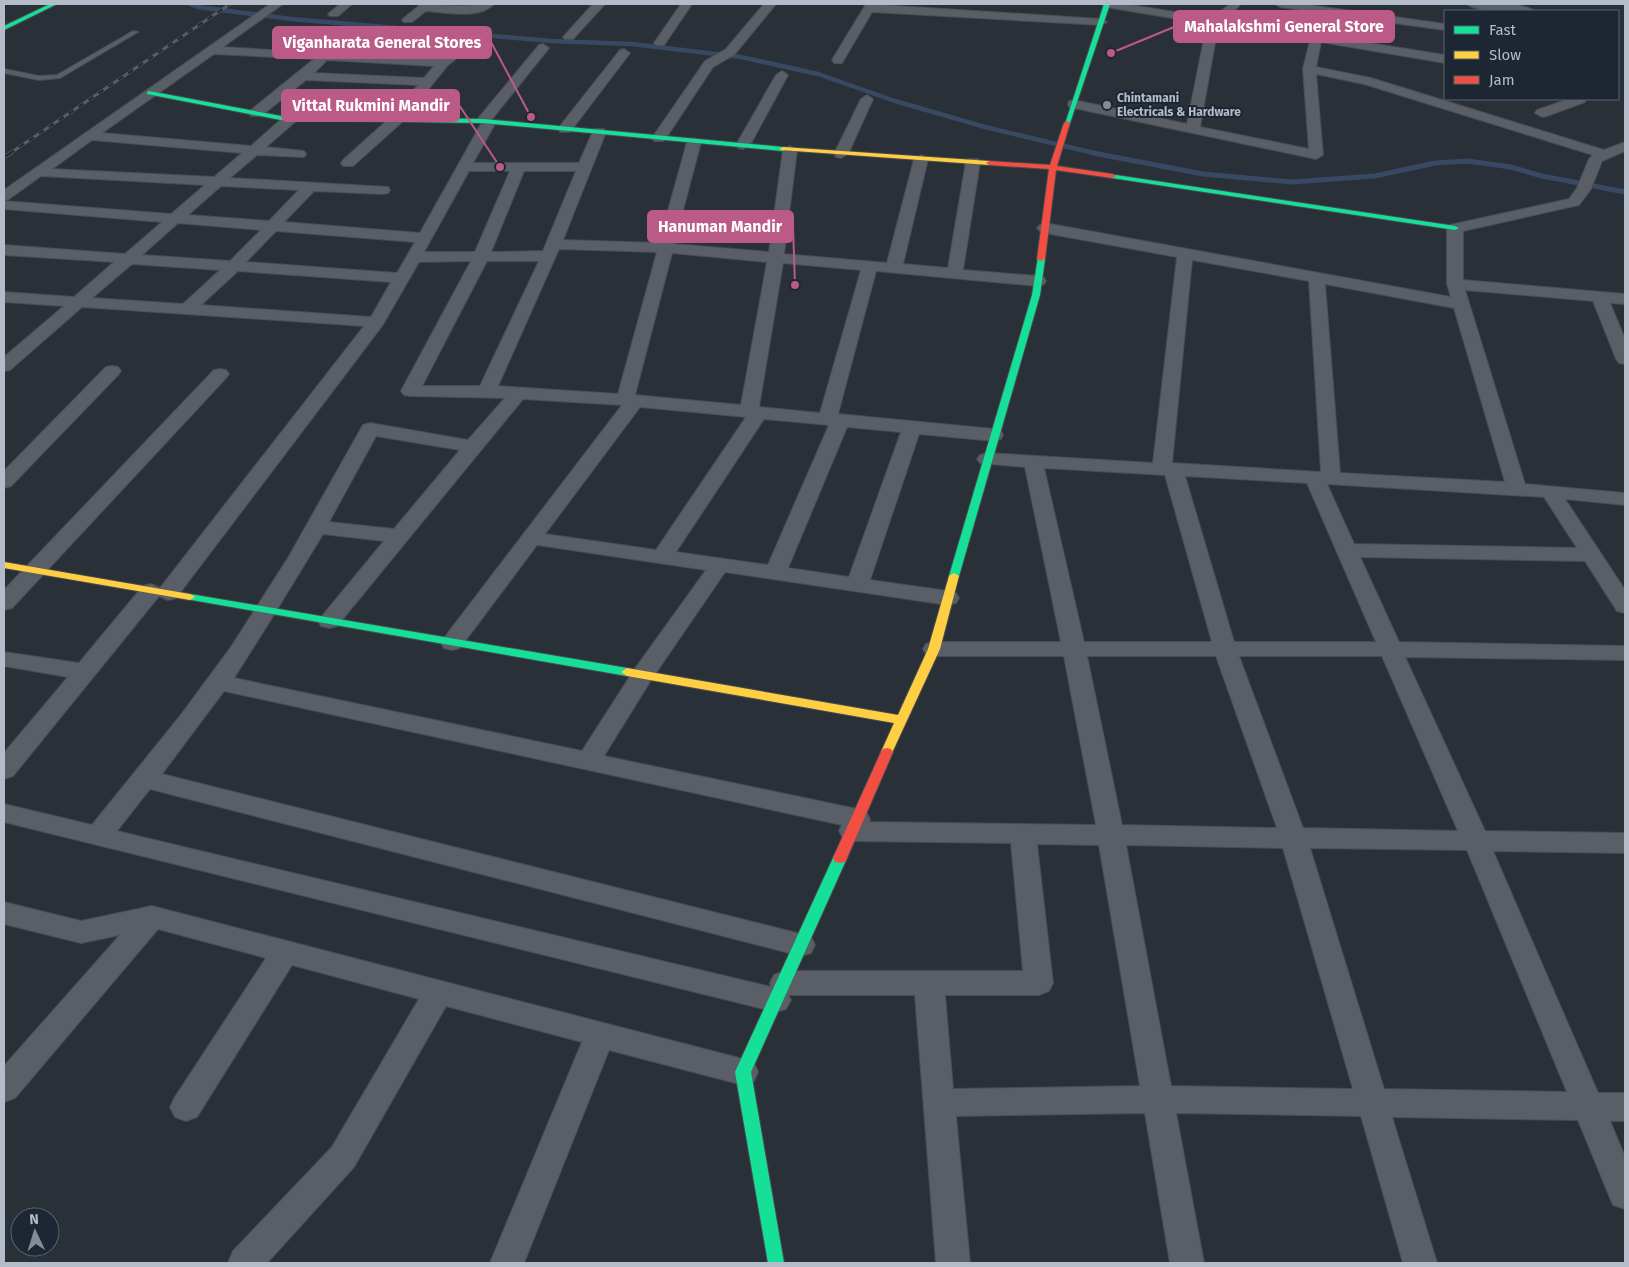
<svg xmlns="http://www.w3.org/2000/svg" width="1629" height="1267" viewBox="0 0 1629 1267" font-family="'Fira Sans',sans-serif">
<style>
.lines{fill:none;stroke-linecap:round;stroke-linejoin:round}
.stream-far1{stroke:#384963;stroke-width:4.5}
.stream{stroke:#384963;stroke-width:5}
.lane-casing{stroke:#484c53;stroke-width:2}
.street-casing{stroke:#484c53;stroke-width:2}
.fast-casing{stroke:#484c53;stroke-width:2}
.slow-casing{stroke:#484c53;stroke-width:2}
.jam-casing{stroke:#484c53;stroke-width:2}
.lane{fill:#5a5e66;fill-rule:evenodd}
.street{fill:#5a5e66;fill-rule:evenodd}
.fast{fill:#16e098;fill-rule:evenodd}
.slow{fill:#ffcf43;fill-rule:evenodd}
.jam{fill:#f24e42;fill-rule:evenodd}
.rail-far1-casing{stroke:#595d64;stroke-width:3}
.rail-casing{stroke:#595d64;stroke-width:4}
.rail-far1{stroke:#1d2633;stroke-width:2;stroke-dasharray:6;stroke-linecap:butt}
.rail{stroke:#1d2633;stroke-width:2.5;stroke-dasharray:8;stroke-linecap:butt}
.poi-dot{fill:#848b96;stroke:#1d2633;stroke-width:2}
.labels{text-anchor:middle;stroke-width:4;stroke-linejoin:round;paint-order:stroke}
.far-poi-label{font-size:12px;font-weight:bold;fill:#b4bcc9;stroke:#1d2633;text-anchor:start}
.leader{fill:none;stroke:#bc5a87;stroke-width:2}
.callout-dot{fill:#bc5a87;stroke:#1d2633;stroke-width:2}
.callout{fill:#bc5a87;stroke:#bc5a87;stroke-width:2}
.callout-label{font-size:16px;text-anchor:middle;font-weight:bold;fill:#fff}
</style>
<rect width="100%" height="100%" fill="#2a3038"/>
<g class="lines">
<path class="stream-far1" d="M 190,4 L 198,7 L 291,19 L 551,41 L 632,44 L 741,57 L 818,74 L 895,101 L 985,127 L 1098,154"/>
<path class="stream" d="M 1093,153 L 1203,174 L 1292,182 L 1375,176 L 1435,163 L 1467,161 L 1511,167 L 1542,176 L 1625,192"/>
<defs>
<path id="lane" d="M 133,31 L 138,32 L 60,78 L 39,80 L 4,73 L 4,69 L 39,76 L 57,75 Z"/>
<g id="street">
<path d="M 270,4 L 283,4 L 223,47 L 321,53 L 349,28 L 353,27 L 359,30 L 335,53 L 440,59 L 462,43 L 470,43 L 472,46 L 447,66 L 402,122 L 353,166 L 343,166 L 341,163 L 343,160 L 392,116 L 418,85 L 306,80 L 261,116 L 251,116 L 249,113 L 251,110 L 314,59 L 214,54 L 102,133 L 251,146 L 286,115 L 296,115 L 298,118 L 296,121 L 266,147 L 304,151 L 306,154 L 304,157 L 257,155 L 230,178 L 388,187 L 390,190 L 388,193 L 383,194 L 314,191 L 284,222 L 420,233 L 481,124 L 476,121 L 539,45 L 543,44 L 549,48 L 492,119 L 496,122 L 473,163 L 579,163 L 594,129 L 604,129 L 606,132 L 563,240 L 659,243 L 687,142 L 694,138 L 701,142 L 674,244 L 769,252 L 783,150 L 790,146 L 797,150 L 784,254 L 887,263 L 914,159 L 921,155 L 928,159 L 903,264 L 948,268 L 966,162 L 968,159 L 978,159 L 980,162 L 963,270 L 1038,276 L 1044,278 L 1046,281 L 1044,284 L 1038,286 L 876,271 L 838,414 L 994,429 L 1001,431 L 1003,435 L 1001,439 L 994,441 L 919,434 L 870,580 L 948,591 L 956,593 L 959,598 L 956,603 L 948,605 L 725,572 L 651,680 L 604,756 L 857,809 L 866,812 L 870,819 L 869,822 L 1096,825 L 1064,656 L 934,656 L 926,654 L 923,649 L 926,644 L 934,642 L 1061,642 L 1025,467 L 980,463 L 977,459 L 980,455 L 987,453 L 1153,463 L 1177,257 L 1045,233 L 1040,231 L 1037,228 L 1040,225 L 1045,223 L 1451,297 L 1447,284 L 1447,228 L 1450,225 L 1569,199 L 1577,188 L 1589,159 L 1593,155 L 1364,84 L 1316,74 L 1323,155 L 1316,159 L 1069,107 L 1068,104 L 1069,101 L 1074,100 L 1187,124 L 1207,24 L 1106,7 L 1101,4 L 1125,4 L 1212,18 L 1230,4 L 1241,4 L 1224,20 L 1314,34 L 1330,14 L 1280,7 L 1275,4 L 1302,4 L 1445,24 L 1445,30 L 1341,16 L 1325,36 L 1445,55 L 1445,63 L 1321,42 L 1316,67 L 1371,78 L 1604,150 L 1625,142 L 1625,151 L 1602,161 L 1591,189 L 1579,205 L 1463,231 L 1463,280 L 1625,294 L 1625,304 L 1610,303 L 1625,339 L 1625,364 L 1619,363 L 1616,359 L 1593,301 L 1465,290 L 1525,484 L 1625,493 L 1625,505 L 1565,499 L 1625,590 L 1625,613 L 1617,611 L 1585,561 L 1360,557 L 1399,642 L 1625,646 L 1625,660 L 1405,657 L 1485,831 L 1625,833 L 1625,853 L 1493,851 L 1598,1093 L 1625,1093 L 1625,1121 L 1610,1121 L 1625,1157 L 1625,1209 L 1613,1205 L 1578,1120 L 1392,1117 L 1437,1263 L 1403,1263 L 1361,1116 L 1176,1113 L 1204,1263 L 1170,1263 L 1145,1113 L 956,1116 L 970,1263 L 936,1263 L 915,995 L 788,995 L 791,1000 L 786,1009 L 776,1012 L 4,822 L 4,804 L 92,825 L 180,716 L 231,647 L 288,558 L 363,425 L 370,423 L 468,440 L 505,398 L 410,396 L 404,395 L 401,391 L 471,261 L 419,262 L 382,326 L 176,598 L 168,600 L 159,596 L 13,776 L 4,779 L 4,753 L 68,677 L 4,666 L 4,652 L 79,663 L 143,586 L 151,584 L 160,588 L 364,326 L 82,307 L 10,370 L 4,371 L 4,357 L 64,306 L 4,302 L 4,292 L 74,297 L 114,262 L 4,255 L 4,245 L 125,254 L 162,222 L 4,209 L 4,201 L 171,214 L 205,185 L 41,176 L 9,199 L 4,200 L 4,190 ZM 1218,26 L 1310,41 L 1303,69 L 1309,149 L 1200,127 ZM 327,60 L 434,66 L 424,78 L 314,73 ZM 92,140 L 242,153 L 214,177 L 52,169 ZM 469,171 L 510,171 L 475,252 L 424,252 ZM 524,171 L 576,171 L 543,251 L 491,252 ZM 221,186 L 299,190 L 269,221 L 188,215 ZM 178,223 L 261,230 L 230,261 L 142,255 ZM 276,231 L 415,242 L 397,273 L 246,262 ZM 559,249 L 657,252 L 618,394 L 498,386 ZM 672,253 L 767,262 L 741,405 L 635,395 ZM 1192,260 L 1309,281 L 1321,472 L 1172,463 ZM 487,261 L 539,261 L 480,386 L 422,386 ZM 783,263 L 861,270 L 820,413 L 759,407 ZM 132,264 L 220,270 L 183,304 L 92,298 ZM 238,271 L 391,282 L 371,317 L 201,305 ZM 1325,284 L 1454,308 L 1505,482 L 1340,473 ZM 523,399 L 622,405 L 444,638 L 441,643 L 444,648 L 452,650 L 460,648 L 537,545 L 706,570 L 634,670 L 582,751 L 234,678 L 270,621 L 323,534 L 384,541 L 318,621 L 321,626 L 329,628 L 337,626 ZM 640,407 L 746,417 L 656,550 L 545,534 ZM 764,419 L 829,425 L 768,565 L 676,552 ZM 847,427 L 901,432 L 849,577 L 788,568 ZM 376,436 L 460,450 L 394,529 L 329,522 ZM 1044,468 L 1165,475 L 1212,642 L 1084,642 ZM 1185,476 L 1307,483 L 1376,642 L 1234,642 ZM 1327,484 L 1544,497 L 1577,548 L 1354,544 ZM 1087,656 L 1216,656 L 1277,828 L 1122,825 ZM 1239,656 L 1382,656 L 1458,831 L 1303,828 ZM 224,691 L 842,825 L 839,831 L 843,838 L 852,841 L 1011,843 L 1023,971 L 784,971 L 774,975 L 770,983 L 771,987 L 117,831 L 150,789 L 801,956 L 811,953 L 815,945 L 811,937 L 801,934 L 162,774 ZM 1037,844 L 1099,845 L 1140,1086 L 953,1089 L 945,995 L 1039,995 L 1049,991 L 1053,983 ZM 1126,845 L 1283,848 L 1353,1089 L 1171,1086 ZM 1310,848 L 1467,850 L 1567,1092 L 1384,1089 Z"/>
<path d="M 340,4 L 352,4 L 338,16 L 330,16 L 328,14 Z"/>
<path d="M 421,4 L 457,6 L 494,4 C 479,20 445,12 426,11 L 412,22 L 404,22 L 402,20 L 404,18 Z"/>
<path d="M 593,4 L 605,4 L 573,39 L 565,39 L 563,37 L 565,35 Z"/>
<path d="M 681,4 L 692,4 L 664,45 L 656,45 L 654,43 Z"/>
<path d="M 764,4 L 776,4 L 734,55 L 713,67 L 664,141 L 654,141 L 652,138 L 705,61 L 726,49 Z"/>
<path d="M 866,4 L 1101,19 L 1107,22 L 1101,25 L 872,12 L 842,63 L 834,63 L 832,60 Z"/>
<path d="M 1467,4 C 1481,3 1524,2 1534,11 C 1520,12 1477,13 1467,4 Z"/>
<path d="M 624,49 L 630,53 L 570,132 L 560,132 L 558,129 L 560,126 L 620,50 Z"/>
<path d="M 782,71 L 788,75 L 750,145 L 743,149 L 738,148 L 736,145 L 776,75 Z"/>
<path d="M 867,95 L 873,99 L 848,154 L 841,158 L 836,157 L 834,154 L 861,99 Z"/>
<path d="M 1569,99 L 1586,99 L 1585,102 L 1547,116 L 1542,117 L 1535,113 L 1537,110 Z"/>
<path d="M 112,366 L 118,367 L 121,371 L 118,375 L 11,486 L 4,488 L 4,471 L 106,367 Z"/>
<path d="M 220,369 L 226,370 L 229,374 L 226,378 L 12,608 L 4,610 L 4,590 L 214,370 Z"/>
<path d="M 4,902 L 81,921 L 152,906 L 743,1059 L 754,1063 L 758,1072 L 754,1081 L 743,1085 L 609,1050 L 524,1263 L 490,1263 L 582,1042 L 446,1006 L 354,1167 L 267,1263 L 228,1263 L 233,1251 L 332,1147 L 419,999 L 292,965 L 197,1117 L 186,1121 L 175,1117 L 170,1107 L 175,1097 L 266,958 L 158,929 L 15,1098 L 4,1102 L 4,1066 L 120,935 L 81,943 L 4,924 Z"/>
</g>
<g id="fast">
<path d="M 50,4 L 57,4 L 4,30 L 4,26 Z"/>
<path d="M 1104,4 L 1110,4 L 1070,123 L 1065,124 Z"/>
<path d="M 149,91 L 281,116 L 483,119 L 783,147 L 786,149 L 783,151 L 483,123 L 281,120 L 147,94 L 147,92 Z"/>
<path d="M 1109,174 L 1455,226 L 1459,228 L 1455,230 L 1112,178 L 1108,176 Z"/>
<path d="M 1038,257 L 1045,259 L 1040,295 L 959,576 L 954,579 L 950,578 L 949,576 L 1032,295 Z"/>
<path d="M 190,594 L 627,668 L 633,672 L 627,676 L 186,599 L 185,597 Z"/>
<path d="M 840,853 L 845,854 L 847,858 L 751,1072 L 784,1263 L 768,1263 L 735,1072 L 833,858 L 835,854 Z"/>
</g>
<g id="slow">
<path d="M 783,147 L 989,161 L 992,163 L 989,165 L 781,150 L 780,149 Z"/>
<path d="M 4,562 L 190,594 L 195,597 L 190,600 L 4,568 Z"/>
<path d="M 954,573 L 959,576 L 940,649 L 891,755 L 883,755 L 881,752 L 894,723 L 627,676 L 621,672 L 627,668 L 898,715 L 928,649 L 949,576 Z"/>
</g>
<g id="jam">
<path d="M 1067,121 L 1070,123 L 1057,166 L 1112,174 L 1116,176 L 1112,178 L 1056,170 L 1045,259 L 1041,261 L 1037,259 L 1049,169 L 989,165 L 986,163 L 989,161 L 1050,165 L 1064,123 Z"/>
<path d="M 887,748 L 891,749 L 893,752 L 847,858 L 845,862 L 840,863 L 835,862 L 833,858 L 881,752 L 883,749 Z"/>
</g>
</defs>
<use href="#lane" class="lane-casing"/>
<use href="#street" class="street-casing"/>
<use href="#fast" class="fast-casing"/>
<use href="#slow" class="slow-casing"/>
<use href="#jam" class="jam-casing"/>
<use href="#lane" class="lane"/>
<use href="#street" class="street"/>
<use href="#fast" class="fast"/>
<use href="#slow" class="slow"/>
<use href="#jam" class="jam"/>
<defs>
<path id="rail-far1" d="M 9,154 L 230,4"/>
<path id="rail" d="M 4,157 L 11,153"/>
</defs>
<use href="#rail-far1" class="rail-far1-casing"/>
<use href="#rail" class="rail-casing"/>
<use href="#rail-far1" class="rail-far1"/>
<use href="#rail" class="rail"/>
</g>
<circle class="poi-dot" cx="1107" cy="105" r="5"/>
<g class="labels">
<g class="far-poi-label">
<text x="1117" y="102">Chintamani<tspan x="1117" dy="14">Electricals &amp; Hardware</tspan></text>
</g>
</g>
<path class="leader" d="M1111 53L1174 27M531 117L491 42M500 167L459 105M795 285L793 226"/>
<g class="callout-dot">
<circle cx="1111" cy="53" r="5"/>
<circle cx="531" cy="117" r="5"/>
<circle cx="500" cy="167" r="5"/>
<circle cx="795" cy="285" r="5"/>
</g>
<g class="callout">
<rect x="1174" y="11" width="220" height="31" rx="5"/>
<rect x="273" y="27" width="218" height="31" rx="5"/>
<rect x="282" y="90" width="177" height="31" rx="5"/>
<rect x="648" y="211" width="145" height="31" rx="5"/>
</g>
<g class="callout-label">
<text x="1284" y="32">Mahalakshmi General Store</text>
<text x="382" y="48">Viganharata General Stores</text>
<text x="371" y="111">Vittal Rukmini Mandir</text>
<text x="720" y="232">Hanuman Mandir</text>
</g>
<rect width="1629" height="1267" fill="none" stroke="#b4bcc9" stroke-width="10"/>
<rect x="1444" y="10" width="175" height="90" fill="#1d2633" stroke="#59626f"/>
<rect x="1454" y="26" width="25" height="8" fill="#16e098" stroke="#59626f"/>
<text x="1489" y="35" font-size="15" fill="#b4bcc9">Fast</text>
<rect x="1454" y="51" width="25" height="8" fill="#ffcf43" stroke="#59626f"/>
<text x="1489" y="60" font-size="15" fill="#b4bcc9">Slow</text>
<rect x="1454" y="76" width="25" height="8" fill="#f24e42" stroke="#59626f"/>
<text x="1489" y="85" font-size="15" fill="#b4bcc9">Jam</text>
<g transform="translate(35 1232) rotate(356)"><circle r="24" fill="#1d2633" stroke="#59626f"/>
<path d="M0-4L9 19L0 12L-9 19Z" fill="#848b96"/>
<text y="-8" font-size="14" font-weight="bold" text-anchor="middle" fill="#b4bcc9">N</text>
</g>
</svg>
